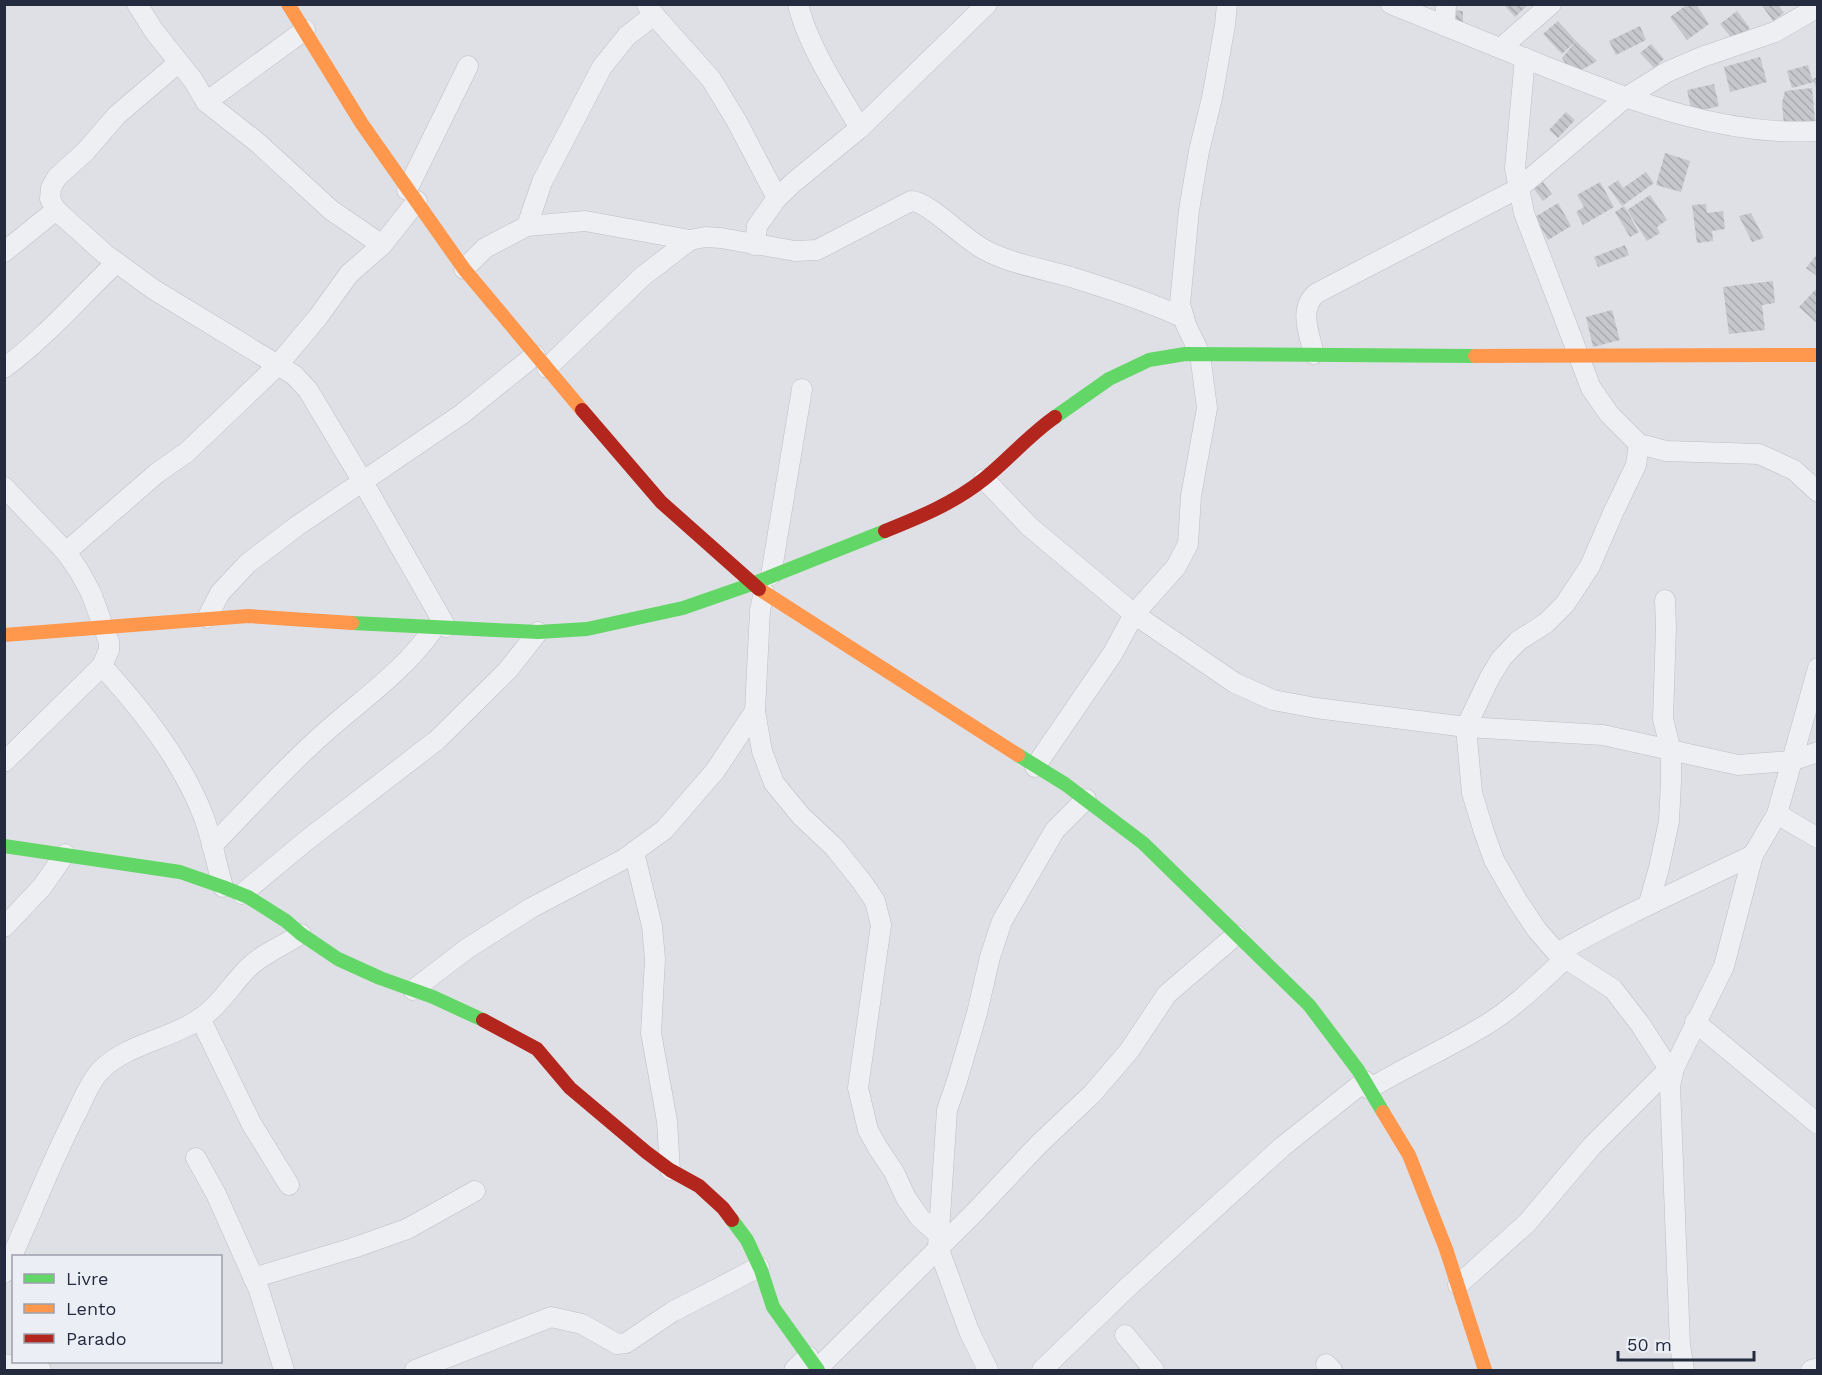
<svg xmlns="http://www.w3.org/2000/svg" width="1822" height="1375" viewBox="0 0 1822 1375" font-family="'Work Sans',sans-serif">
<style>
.building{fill:url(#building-back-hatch)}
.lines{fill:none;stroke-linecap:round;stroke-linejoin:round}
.street-casing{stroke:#bdbec3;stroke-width:21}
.street{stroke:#eeeff2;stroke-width:20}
.fast{stroke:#63d668;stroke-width:14}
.slow{stroke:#ff974d;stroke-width:14}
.jam{stroke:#b3261e;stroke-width:14}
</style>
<defs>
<pattern id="building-back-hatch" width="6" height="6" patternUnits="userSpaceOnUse" patternTransform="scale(1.5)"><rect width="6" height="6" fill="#c5c7cc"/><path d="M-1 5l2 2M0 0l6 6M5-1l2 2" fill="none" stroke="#a9abb0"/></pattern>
</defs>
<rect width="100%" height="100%" fill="#dfe0e5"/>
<g class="building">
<path d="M 1503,4 L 1529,4 L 1515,17 Z"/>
<path d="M 1688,4 L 1696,4 L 1709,24 L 1687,40 L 1670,17 Z"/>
<path d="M 1761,4 L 1777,4 L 1784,13 L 1773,21 Z"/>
<path d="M 1452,10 L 1463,11 L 1463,25 L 1453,25 Z"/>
<path d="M 1737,11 L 1750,28 L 1734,41 L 1720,24 Z"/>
<path d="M 1558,21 L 1576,41 L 1562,54 L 1543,34 Z"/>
<path d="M 1640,26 L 1646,40 L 1616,55 L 1609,41 Z"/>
<path d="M 1576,41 L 1597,61 L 1573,75 L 1562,58 Z"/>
<path d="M 1651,44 L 1664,59 L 1654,68 L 1640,53 Z"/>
<path d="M 1760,57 L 1767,82 L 1730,92 L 1724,67 Z"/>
<path d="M 1808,65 L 1812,79 L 1818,77 L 1818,92 L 1814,82 L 1792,88 L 1787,71 Z"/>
<path d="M 1714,84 L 1719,106 L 1692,113 L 1687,90 Z"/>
<path d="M 1812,88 L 1815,121 L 1784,125 L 1782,103 L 1785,91 Z"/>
<path d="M 1566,112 L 1575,120 L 1558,138 L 1549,130 Z"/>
<path d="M 1665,153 L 1690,161 L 1681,192 L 1656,185 Z"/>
<path d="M 1646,172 L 1654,183 L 1622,206 L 1608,187 L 1618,180 L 1623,188 Z"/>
<path d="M 1543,182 L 1552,194 L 1543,201 L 1534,189 Z"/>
<path d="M 1600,182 L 1614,207 L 1583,225 L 1576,212 L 1584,207 L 1577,195 Z"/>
<path d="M 1650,195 L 1667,220 L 1657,227 L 1660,233 L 1647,241 L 1627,210 Z"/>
<path d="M 1558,203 L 1571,226 L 1548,240 L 1535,217 Z"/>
<path d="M 1706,204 L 1707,213 L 1723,211 L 1725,229 L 1712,231 L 1713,241 L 1697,243 L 1692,205 Z"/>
<path d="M 1624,206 L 1639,232 L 1630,237 L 1615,212 Z"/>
<path d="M 1751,213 L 1764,238 L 1752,242 L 1739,216 Z"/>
<path d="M 1625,245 L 1629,255 L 1598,267 L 1594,257 Z"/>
<path d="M 1818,253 L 1818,277 L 1806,268 Z"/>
<path d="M 1773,281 L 1775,303 L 1762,305 L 1765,330 L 1729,334 L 1723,287 Z"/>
<path d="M 1818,287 L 1818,324 L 1799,307 Z"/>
<path d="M 1612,310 L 1620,340 L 1593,347 L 1586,317 Z"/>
</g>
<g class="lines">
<defs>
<g id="street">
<path d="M 137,4 L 154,31 L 193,80 L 206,102 L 258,143 L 331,210 L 382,245"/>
<path d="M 798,4 C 807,44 839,93 860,128"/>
<path d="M 1391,4 C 1442,25 1493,45 1544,66 C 1631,100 1723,137 1818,131"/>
<path d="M 647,5 L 654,15 L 711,79 L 736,120 L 777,198"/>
<path d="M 1445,26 L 1446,4"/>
<path d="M 1501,48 L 1551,4"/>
<path d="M 1525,58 L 1515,168 L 1524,213 L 1591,388 L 1609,414 L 1639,444 L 1666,451 L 1759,454 L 1794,470 L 1818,492"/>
<path d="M 178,63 L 117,115 L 85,152 L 57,177 L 51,188 L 50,199 L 56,210 L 105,254 L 153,289 L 294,375 L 308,390 L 363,482 L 446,627"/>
<path d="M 206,102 L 305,30"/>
<path d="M 407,190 L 468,66"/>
<path d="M 527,226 L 542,182 L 602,67 L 627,36 L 654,15"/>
<path d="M 755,245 L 757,226 L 777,198 L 794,182 L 860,128 L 987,4"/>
<path d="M 4,252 L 56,210"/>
<path d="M 464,269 L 485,248 L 527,226 L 585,221 L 690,240"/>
<path d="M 1314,354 C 1309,333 1298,308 1317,293 L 1519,188 L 1625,98 L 1667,72 L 1702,57 L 1775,32 L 1818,7"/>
<path d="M 4,368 C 46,337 79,298 116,263"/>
<path d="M 547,368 L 643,276 L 690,240 L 705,237 L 721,238 L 795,251 L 817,250 L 911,201 C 929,201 965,241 987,251 C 1013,264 1042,269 1071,277 C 1109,289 1147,301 1184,318"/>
<path d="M 1639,444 L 1636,465 L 1613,513 L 1590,566 L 1565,604 L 1546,623 L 1518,641 L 1501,659 L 1489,679 L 1466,727 L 1472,793 L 1484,832 L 1494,860 L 1517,900 L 1537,930 L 1557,953 L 1613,989 L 1640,1024 L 1669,1069"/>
<path d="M 984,479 L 1030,527 L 1134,614 L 1235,683 L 1273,700 L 1316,708 L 1466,727 L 1603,735 L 1738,765 L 1791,761 L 1818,752"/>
<path d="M 4,487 L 66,552 L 79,571 L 91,593 L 109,642 L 109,650 L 102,666 L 4,762"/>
<path d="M 66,552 L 157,473 L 187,452 L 277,366 L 318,317 L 349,274 L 382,245 L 417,201"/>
<path d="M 771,575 L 802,389"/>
<path d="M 764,592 L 760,610 L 755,711 L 762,751 L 774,783 L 801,816 L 834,847 L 862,882 L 875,901 L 881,925 L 858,1088 L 868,1130 L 878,1148 L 894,1172 L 906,1198 L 920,1218 L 939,1235"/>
<path d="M 207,618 L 220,593 L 247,564 L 297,526 L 462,414 L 535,355"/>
<path d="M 102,666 C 142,710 181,759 203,815 C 212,838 216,863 223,887"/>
<path d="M 1035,767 L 1113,653 L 1134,614 L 1176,567 L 1188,544 L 1191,496 L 1207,408 L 1200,354 L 1186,325 L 1180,304 L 1189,210 L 1199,151 L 1212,98 L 1225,25 L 1227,4"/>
<path d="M 1777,814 L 1818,838"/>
<path d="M 212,846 C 244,813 275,779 308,748 C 349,708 401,676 434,628"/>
<path d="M 634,852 L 652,926 L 655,959 L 651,1033 L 667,1121 L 670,1170"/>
<path d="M 242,894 L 307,840 L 437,740 L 507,671 L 538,632"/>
<path d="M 1649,903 L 1659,868 L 1669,821 L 1671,782 L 1671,751 L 1663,719 L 1666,627 L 1665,600"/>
<path d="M 4,927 L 42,887 L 65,854"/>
<path d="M 1557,953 C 1621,916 1687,887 1753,855"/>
<path d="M 413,990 L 468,948 L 531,908 L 624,859 L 664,830 L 715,771 L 755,711"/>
<path d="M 200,1018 L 251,1123 L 289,1185"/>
<path d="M 1695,1022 L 1818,1124"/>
<path d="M 1369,1089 C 1407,1066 1446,1049 1484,1026 C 1514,1008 1540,982 1566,958"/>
<path d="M 196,1158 L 216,1194 L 259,1290 L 284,1370"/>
<path d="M 4,1273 C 29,1221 49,1166 76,1114 C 83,1100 89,1083 100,1071 C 124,1046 164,1040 193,1023 C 218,1009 229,987 248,968 C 263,953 283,946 301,934"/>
<path d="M 253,1278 L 353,1248 L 407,1229 L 475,1191"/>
<path d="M 1458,1285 L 1527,1223 L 1592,1146 L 1669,1069 L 1674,1068"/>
<path d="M 1125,1335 L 1154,1370"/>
<path d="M 4,1364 L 41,1370"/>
<path d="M 1326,1364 L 1332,1370"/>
<path d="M 817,1369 L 975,1212 L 1039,1144 L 1092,1094 L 1129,1051 L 1167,994 L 1236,935"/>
<path d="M 415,1370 L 551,1317 L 582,1324 L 617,1344 L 626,1343 L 672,1312 L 759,1267"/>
<path d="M 794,1370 L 808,1356"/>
<path d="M 988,1370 L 969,1331 L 938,1247 L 947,1110 L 957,1081 L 977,1013 L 990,957 L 1002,921 L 1055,830 L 1086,799"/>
<path d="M 1042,1370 L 1128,1287 L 1282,1147 L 1365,1081"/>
<path d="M 1684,1370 L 1680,1345 L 1670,1086 L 1674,1068 L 1724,966 L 1753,855 L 1777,814 L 1818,668"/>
<path d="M 1811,1370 L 1818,1368"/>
</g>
</defs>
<use href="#street" class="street-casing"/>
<use href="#street" class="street"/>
<g class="fast">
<path d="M 1055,417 L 1109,379 L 1149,360 L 1185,354 L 1475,356"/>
<path d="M 352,623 L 538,632 L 587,629 L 683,608 L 752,584 L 885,531"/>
<path d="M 1018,755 L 1065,784 L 1143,843 L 1309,1005 L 1358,1070 L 1383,1112"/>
<path d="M 4,846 L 180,872 L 223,887 L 248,897 L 286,921 L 301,934 L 338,959 L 380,978 L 433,997 L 483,1020"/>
<path d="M 732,1220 L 747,1240 L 761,1270 L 773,1307 L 818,1370"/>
</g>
<g class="slow">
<path d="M 288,4 L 362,124 L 464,269 L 582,410"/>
<path d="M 1475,356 L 1818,355"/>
<path d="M 759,589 L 1018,755"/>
<path d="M 4,635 L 248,616 L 352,623"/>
<path d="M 1383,1112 L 1409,1155 L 1446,1249 L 1485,1370"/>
</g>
<g class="jam">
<path d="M 582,410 L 661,502 L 759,589"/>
<path d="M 885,531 C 920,517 954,503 984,479 C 1009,459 1029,435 1055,417"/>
<path d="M 483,1020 L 537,1049 L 570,1088 L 646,1152 L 670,1170 L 699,1186 L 723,1208 L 732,1220"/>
</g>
</g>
<rect width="1822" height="1375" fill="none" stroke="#252b3f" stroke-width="12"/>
<rect x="12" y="1255" width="210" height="108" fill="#eceef5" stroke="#9ca0ac" stroke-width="1.5"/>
<rect x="24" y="1274" width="30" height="9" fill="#63d668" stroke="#9ca0ac" stroke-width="1.5"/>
<text x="66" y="1285" font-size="18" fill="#252b3f">Livre</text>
<rect x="24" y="1304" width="30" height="9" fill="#ff974d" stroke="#9ca0ac" stroke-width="1.5"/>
<text x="66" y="1315" font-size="18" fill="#252b3f">Lento</text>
<rect x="24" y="1334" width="30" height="9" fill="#b3261e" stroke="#9ca0ac" stroke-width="1.5"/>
<text x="66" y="1345" font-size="18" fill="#252b3f">Parado</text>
<path d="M1618 1351v9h136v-9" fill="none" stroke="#252b3f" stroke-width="3"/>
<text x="1627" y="1351" font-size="18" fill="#252b3f" stroke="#eceef5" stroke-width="4.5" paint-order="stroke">50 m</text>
</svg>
